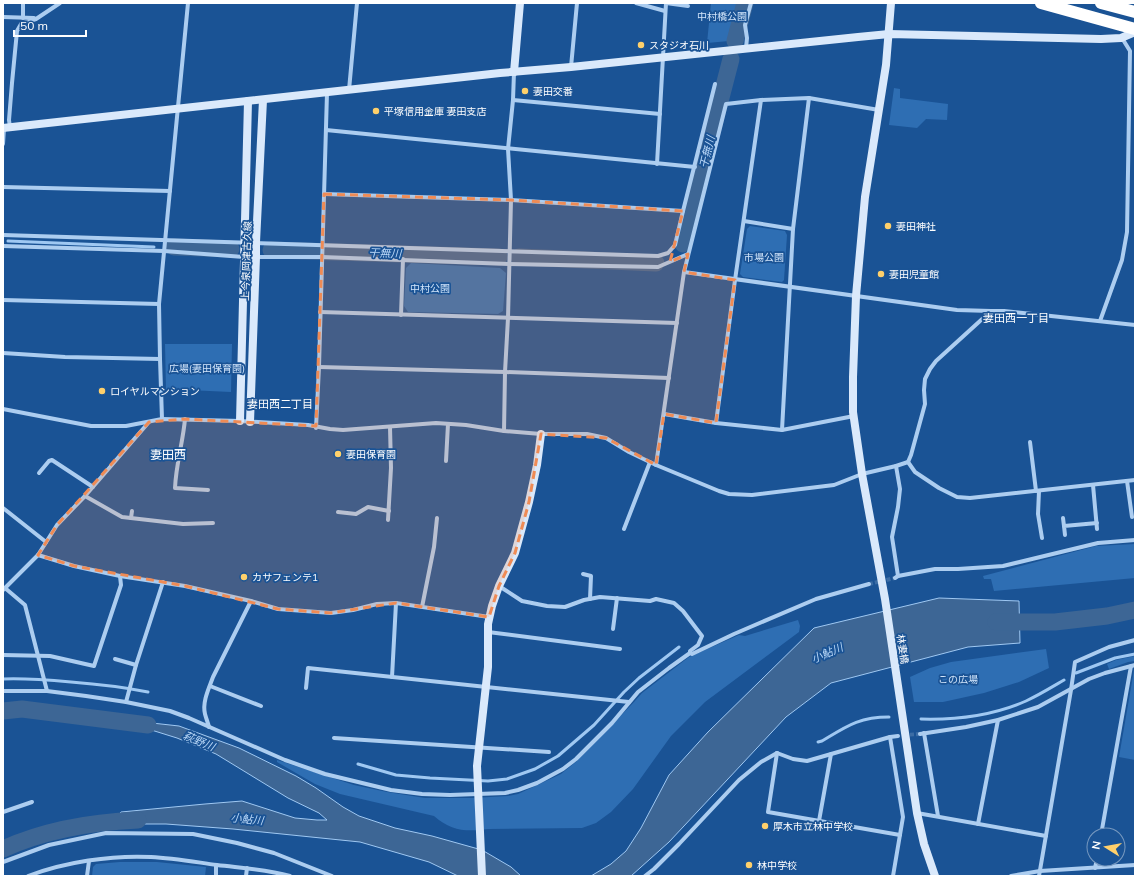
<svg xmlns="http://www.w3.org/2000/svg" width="1138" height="879" viewBox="0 0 1138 879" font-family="Mulish,'Noto Sans JP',sans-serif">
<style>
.green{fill:#2e6eb3}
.water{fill:#3d6695;stroke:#9fc8f2}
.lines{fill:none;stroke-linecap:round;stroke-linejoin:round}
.stream{stroke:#9fc8f2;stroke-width:3}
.river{stroke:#3d6695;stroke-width:17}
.street-tunnel{stroke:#3c6da5;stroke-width:4;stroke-dasharray:4 2;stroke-linecap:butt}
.street{stroke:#accdf0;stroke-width:4}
.secondary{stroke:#dae9fb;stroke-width:8}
.highway{stroke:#fff;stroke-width:12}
.marked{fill:#ef8b55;fill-opacity:0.2;stroke:#ef8b55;stroke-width:3;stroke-dasharray:8 5;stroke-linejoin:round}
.poi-dot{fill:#ffd06b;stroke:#1a5395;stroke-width:1.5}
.labels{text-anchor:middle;stroke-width:3.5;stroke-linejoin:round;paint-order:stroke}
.park-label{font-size:10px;fill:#d3e6fb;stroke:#1a5395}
.poi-label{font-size:10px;fill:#fff;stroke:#1a5395;text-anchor:start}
.street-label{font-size:10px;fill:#fff;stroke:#1a5395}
.water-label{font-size:11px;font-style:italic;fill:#b9d7f7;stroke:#1a5395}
.neighbourhood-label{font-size:11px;fill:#fff;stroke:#1a5395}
.quarter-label{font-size:12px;fill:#fff;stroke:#1a5395}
</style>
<rect width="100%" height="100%" fill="#1a5395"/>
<g class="green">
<path d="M 711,3 L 739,3 L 729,41 L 707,43 Z"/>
<path d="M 894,88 L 900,89 L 900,98 L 948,104 L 947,120 L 926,119 L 917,128 L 889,125 Z"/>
<path d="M 750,226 L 785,231 L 787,235 L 784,280 L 782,282 L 743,277 L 740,274 L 747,229 Z"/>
<path d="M 411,263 L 500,268 L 506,273 L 503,311 L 498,314 L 408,312 L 404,306 L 406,268 Z"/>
<path d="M 165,344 L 232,344 L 231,392 L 166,389 Z"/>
<path d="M 1135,544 L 1135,578 L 994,591 L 991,579 L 984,579 L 983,576 L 1096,546 Z"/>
<path d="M 798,620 L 800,626 L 799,632 L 705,702 L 671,736 L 633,789 L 611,812 L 596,823 L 582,828 L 488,829 C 466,832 451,831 434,816 L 340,794 L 315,784 L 277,762 L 277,760 L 354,785 L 387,792 L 425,798 L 472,798 L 508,796 L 518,794 L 561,774 L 577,761 L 634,702 L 642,693 L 689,657 L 739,635 L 745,636 Z"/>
<path d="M 1046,649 L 1049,668 L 1019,682 L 984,693 L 943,702 L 914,702 L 910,677 L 930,668 L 951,662 Z"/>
<path d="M 1135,656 L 1135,661 L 1128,662 L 1109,669 L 1107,664 L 1116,660 Z"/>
<path d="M 1134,670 L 1135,670 L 1135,760 L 1119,757 Z"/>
<path d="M 120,862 L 157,862 L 206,867 L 205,876 L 92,876 L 93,867 L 96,864 Z"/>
</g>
<g class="water">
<path d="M 939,598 L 1019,601 L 1020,643 L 968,647 L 831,683 L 786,717 L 669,842 L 631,876 L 591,876 L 611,864 L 626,851 L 641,828 L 669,775 L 708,732 L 814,628 Z"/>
<path d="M 116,719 L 179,726 L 239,748 L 296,776 L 316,788 L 343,807 L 359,816 L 395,828 L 432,836 L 482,850 L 511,867 L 521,876 L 458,876 L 429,862 L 360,842 L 233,829 L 166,824 L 122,824 L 114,821 L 117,816 L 121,812 L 205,804 L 242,801 L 295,818 L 317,820 L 327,820 L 319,813 L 288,798 L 216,754 L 177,738 Z"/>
</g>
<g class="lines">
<g class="stream">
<path d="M 8,241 L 154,247"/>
<path d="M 1076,673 L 1115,658 L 1135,654"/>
<path d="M 3,679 C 26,678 49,680 71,682 C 97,684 123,687 148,692"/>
<path d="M 921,719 C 956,720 994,715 1026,701 C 1039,695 1052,687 1064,680"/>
<path d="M 818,742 L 822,741 C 847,726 859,717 889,717"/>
<path d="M 358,764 L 396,775 L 430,778 L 488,781 L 507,779 L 535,769 L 558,756 L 594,725 L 624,692 L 639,678 L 679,647"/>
</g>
<g class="river">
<path d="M 735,41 L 745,3"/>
<path d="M 683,244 L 731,59"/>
<path d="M 174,247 L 231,249"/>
<path d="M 271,250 L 499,257"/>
<path d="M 519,257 L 656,263"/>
<path d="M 996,622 L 1055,622 L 1107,616 L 1135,610"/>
<path d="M 3,711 L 22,709 L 148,725"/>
<path d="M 3,849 C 45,830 92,822 138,820"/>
</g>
<g class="street-tunnel">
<path d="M 869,584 L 895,578"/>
<path d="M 904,735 L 920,734"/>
</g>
<g class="street">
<path d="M 636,3 L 665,11"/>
<path d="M 666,3 L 688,6"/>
<path d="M 3,17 L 34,18"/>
<path d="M 23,18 L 23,3"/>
<path d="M 746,48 L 747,38 L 745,25 L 751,3"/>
<path d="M 571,67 L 577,3"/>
<path d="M 349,90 L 357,3"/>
<path d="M 513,100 L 660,114"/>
<path d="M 10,127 L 9,120 L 12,83 L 17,31 L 21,24 L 36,19 L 60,3"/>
<path d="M 326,130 L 695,167"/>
<path d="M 3,144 L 4,128"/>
<path d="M 657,164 L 666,3"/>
<path d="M 3,187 L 170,191"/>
<path d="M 324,194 L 511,200 L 683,211 L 715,84"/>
<path d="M 744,221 L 793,229"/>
<path d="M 3,235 L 658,256 L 668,253 L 675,245 L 683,211"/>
<path d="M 3,246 L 164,251 L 244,257 L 322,257 L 509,264 L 658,267 L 688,254"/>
<path d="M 684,272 L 957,310 L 991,311 L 1004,311 L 1135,325"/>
<path d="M 3,300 L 159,304"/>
<path d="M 320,312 L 677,323"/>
<path d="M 401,315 L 403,259"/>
<path d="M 1100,321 L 1122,260 L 1127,232 L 1130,51 L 1122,38"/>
<path d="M 3,353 L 65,357 L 160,359"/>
<path d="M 319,367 L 505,372 L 669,378"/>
<path d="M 3,409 L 91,426 L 126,426 L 162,419 L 240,421 L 308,425 L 330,429 L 343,430 L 436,423 L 466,425 L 504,431 L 541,434 L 587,434 L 606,438 L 629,452 L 656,465 L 719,491 L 729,494 L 752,495 L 834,485 L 862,474 L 896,466 L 908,462 L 911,455 L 925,404 L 924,390 L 925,379 L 930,369 L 936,361 L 991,311"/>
<path d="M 664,414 L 716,423 L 782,430 L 854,416"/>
<path d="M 162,419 L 160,359 L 159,304 L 188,3"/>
<path d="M 185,419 C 183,442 176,464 175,488 L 208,490"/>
<path d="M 716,423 L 735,280 L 761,100"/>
<path d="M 316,428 L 319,367 L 327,93"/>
<path d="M 782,430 L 793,229 L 809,98"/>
<path d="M 504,431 L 505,372 L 508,318 L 511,200 L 508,149 L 513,100 L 514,72"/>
<path d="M 1030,442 L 1036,491"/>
<path d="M 446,461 L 448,424"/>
<path d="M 908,462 L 915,472 L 939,488 L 957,497 L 970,498 L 1135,480"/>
<path d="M 656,465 L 684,272 L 726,104 L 761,100 L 809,98 L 879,110"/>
<path d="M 896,466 L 900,489 L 898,507 L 892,537 L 898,576"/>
<path d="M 39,473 L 49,461 L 52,460 L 93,487"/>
<path d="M 1127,481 L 1132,517"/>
<path d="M 1093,485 L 1097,529"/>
<path d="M 1039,491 L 1038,514 L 1042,538"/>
<path d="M 85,496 L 122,517 L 183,524 L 213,523"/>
<path d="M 3,508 L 46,542"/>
<path d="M 338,512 L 356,514 L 368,507 L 389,511"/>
<path d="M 131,518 L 132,511"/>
<path d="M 1063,518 L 1064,526"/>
<path d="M 388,520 L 391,468 L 390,427"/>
<path d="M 624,529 L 650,462"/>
<path d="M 1065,535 L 1064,526 L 1097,523"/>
<path d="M 38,555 L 74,566 L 120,576 L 185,586 L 251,601 L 278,609 L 331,613 L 353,610 L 377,604 L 396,603 L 489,617"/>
<path d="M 583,574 L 591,576 L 590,599"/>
<path d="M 895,578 L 898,576 L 935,569 L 958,569 L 1003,566 L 1098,543 L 1135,540"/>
<path d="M 499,586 L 522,601 L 547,606 L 565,607 L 584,600 L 600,597 L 650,601 L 656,599 L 674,603 L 683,611 L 702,636 L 698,645 L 690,651 L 690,653"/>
<path d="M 5,588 L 25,605 L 47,691"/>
<path d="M 3,590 L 38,555 L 57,525 L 85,496 L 149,422"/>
<path d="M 422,607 L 434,547 L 437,518"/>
<path d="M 613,629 L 617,598"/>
<path d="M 488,632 L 620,649"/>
<path d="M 3,655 L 50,656 L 94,666 L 121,585 L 120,576"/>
<path d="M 115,659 L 136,665"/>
<path d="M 392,677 L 396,603"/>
<path d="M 210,686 L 261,706"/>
<path d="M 306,688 L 308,668 L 629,702"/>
<path d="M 3,691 L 47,691 L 86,696 L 126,702 L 170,711 L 189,718 L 285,760 L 325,774 L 391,790 L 422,794 L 450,795 L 505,793 L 518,790 L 537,783 L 563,769 L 576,759 L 612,723 L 638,692 L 669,668 L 690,653 L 692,654 L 734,634 L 816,599 L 869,584"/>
<path d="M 126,702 L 136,665 L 163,582"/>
<path d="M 209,727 C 208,723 206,718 205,714 C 202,702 209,688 213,677 L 251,601"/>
<path d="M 924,733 L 938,816"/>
<path d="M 920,734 L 966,727 L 998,720 L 1038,707 L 1089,679 L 1105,673 L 1135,665"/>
<path d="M 890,737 L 903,817 L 893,876"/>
<path d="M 334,738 L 549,752"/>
<path d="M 777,753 L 768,812 L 900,835"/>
<path d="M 777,753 L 793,759 L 807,761 L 890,737 L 898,736"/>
<path d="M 3,812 L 32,802"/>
<path d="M 917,813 L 1046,836"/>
<path d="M 819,821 L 831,754"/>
<path d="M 978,824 L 998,720"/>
<path d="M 1101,835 L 1131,666"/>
<path d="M 3,862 L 49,845 L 106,833 L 193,834 L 237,843 L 274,853 L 332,876"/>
<path d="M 1095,868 L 1097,859"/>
<path d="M 28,876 C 65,862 111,855 151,857 C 173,858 195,862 217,865 C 242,868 266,869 290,876"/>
<path d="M 87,876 L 89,861"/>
<path d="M 216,876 L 216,865"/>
<path d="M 246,876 L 247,868"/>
<path d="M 645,876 L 654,869 L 679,844 L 739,780 L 761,762 L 777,753"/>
<path d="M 1011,876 L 1040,871 L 1135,865"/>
<path d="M 1039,876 L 1071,690 L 1075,662 L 1109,647 L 1135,640"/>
</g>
<g class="secondary">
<path d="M 891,3 L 886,65 L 865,197 L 856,296 L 853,377 L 853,412 L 862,474 L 885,599 L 917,813 L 924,844 L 935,876"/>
<path d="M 514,72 L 520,3"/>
<path d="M 3,128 L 500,73 L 571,67 L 858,37 L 889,34 L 1101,39 L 1121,38 L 1135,32"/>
<path d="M 240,421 L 248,101"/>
<path d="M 250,422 L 256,257 L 256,242 L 263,100"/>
<path d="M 482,876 L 477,766 L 488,667 L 488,624 L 492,606 L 499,586 L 515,553 L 529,502 L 537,465 L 541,434"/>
</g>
<g class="highway">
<path d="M 1041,3 L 1135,29"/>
<path d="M 1101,3 L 1135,12"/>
</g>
</g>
<path class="marked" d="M 324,194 L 511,200 L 683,211 L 670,262 L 688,254 L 684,272 L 735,280 L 716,423 L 664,414 L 656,465 L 606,438 L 541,434 L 529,502 L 515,553 L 499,586 L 489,617 L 396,603 L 331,613 L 278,609 L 185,586 L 74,566 L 38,555 L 57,525 L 149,422 L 185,419 L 316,426 Z"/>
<g class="poi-dot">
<circle cx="641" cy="45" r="4"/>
<circle cx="525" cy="91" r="4"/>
<circle cx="376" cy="111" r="4"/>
<circle cx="888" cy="226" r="4"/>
<circle cx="881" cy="274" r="4"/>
<circle cx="102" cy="391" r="4"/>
<circle cx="338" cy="454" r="4"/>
<circle cx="244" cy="577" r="4"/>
<circle cx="765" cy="826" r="4"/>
<circle cx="749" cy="865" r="4"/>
</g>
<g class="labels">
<g class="park-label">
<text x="722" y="20">中村橋公園</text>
<text x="764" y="261">市場公園</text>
<text x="430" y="292">中村公園</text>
<text x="207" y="372">広場(妻田保育園)</text>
<text x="958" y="683">この広場</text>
</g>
<g class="poi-label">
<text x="649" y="49">スタジオ石川</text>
<text x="533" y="95">妻田交番</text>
<text x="384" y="115">平塚信用金庫 妻田支店</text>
<text x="896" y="230">妻田神社</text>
<text x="889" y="278">妻田児童館</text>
<text x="110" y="395">ロイヤルマンション</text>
<text x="346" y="458">妻田保育園</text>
<text x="252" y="581">カサフェンテ1</text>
<text x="773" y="830">厚木市立林中学校</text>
<text x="757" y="869">林中学校</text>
</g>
<g class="street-label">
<text transform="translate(246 261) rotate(-88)" y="4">上今泉岡津古久線</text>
<text transform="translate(903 649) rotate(81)" y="4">林妻橋</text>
</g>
<g class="water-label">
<text transform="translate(707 152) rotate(-76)" y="4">干無川</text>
<text transform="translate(385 253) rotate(2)" y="4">干無川</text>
<text transform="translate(827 653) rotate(-24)" y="4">小鮎川</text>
<text transform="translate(199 741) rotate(23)" y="4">萩野川</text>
<text transform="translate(247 819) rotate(6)" y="4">小鮎川</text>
</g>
<g class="neighbourhood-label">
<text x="1016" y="322">妻田西一丁目</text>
<text x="280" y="408">妻田西二丁目</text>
</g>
<g class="quarter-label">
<text x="168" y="459">妻田西</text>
</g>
</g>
<rect width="1138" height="879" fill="none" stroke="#ffffff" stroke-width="8"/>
<g transform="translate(1106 847) rotate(281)"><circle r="19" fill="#1a5395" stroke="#7698bf"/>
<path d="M0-3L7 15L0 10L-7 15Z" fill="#ffd06b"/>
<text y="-6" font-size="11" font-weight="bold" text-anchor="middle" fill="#ffffff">N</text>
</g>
<path d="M14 30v6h72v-6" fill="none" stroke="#ffffff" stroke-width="2"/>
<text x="20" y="30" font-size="12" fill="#ffffff" stroke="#1a5395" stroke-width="3" paint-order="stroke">50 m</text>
</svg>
